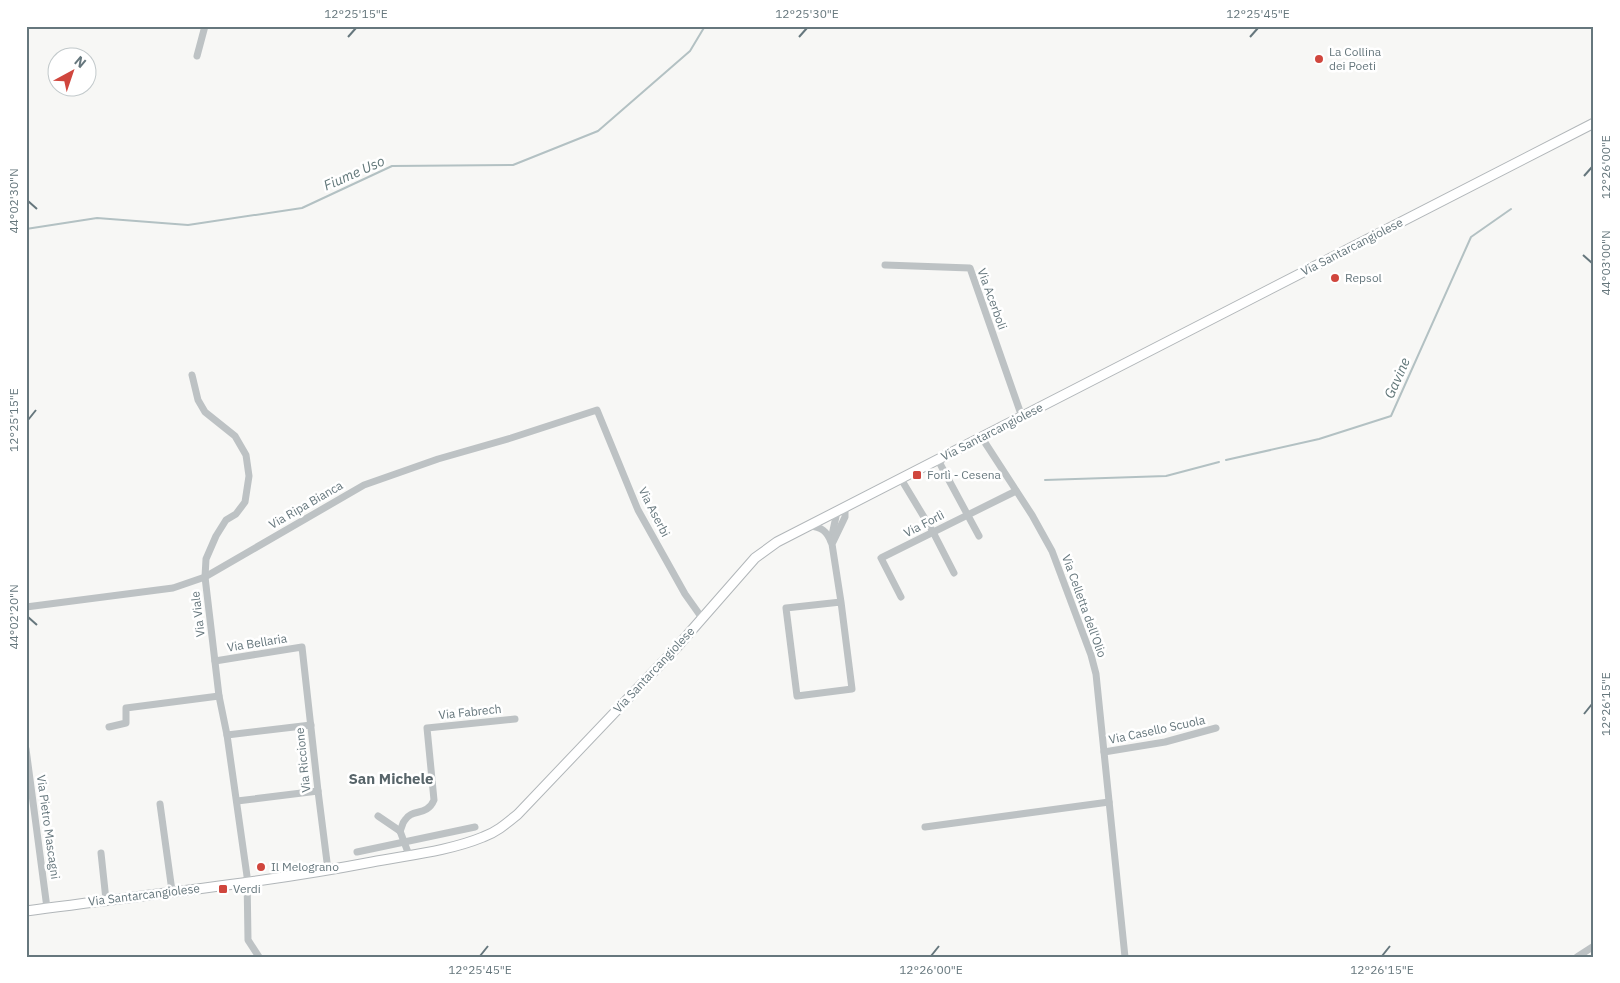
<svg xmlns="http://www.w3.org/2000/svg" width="1620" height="983" viewBox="0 0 1620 983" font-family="'IBM Plex Sans',sans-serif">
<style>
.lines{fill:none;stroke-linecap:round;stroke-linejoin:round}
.stream{stroke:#b3c1c3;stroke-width:2}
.major-casing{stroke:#b1b6b9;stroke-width:11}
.minor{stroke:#bdc2c4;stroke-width:7}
.major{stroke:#fff;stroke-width:9}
.ticks{fill:none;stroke:#66777d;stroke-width:2}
.poi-dot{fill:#d0463d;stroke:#fff;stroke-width:2}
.labels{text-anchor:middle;stroke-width:5;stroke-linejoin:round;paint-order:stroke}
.poi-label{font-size:12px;fill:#66777d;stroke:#fff;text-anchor:start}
.street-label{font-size:12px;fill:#66777d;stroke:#fff}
.water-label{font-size:14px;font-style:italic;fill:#607678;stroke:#fff}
.quarter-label{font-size:15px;font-weight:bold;fill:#576469;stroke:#fff}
.neatline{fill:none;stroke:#66777d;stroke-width:2}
.ticks-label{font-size:12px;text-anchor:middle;fill:#66777d}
</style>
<rect width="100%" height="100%" fill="#f7f7f5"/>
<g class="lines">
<g class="stream">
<path d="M 1592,143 L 1594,142"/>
<path d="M 26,229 L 97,218 L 188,225 L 302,208 L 392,166 L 513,165 L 598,131 L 690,51 L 705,26"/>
<path d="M 1226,460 L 1319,439 L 1391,416 L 1471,237 L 1511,209"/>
<path d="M 1045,480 L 1166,476 L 1219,462"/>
</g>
<defs>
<path id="major" d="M 26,911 C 142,895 258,884 372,862 C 409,855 449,851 483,837 C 497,832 507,823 518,814 L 677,647 L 755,558 L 777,542 L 1594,123"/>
</defs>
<use href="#major" class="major-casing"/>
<g class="minor">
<path d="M 197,56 L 205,26"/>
<path d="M 885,265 L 970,268 L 1022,417"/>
<path d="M 192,375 L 198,400 L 205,412 L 235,436 L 246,455 L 249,476 L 245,502 L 236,514 L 226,520 L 216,536 L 206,559 L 205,577 L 219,696 L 227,735 L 247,876 L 248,940 L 259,957"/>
<path d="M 982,438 L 1032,515 L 1052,551 L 1091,655 L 1096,674 L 1125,957"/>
<path d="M 938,460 L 979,536"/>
<path d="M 901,479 L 933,532 L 954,573"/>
<path d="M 837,512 L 832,535 L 832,544 L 841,602 L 852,689 L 797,696 L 786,608 L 841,602"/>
<path d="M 810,526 C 821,527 827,531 831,542"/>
<path d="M 833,542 L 845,517 L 845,508"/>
<path d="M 901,597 L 881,558 L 1016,491"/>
<path d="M 26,607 L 173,588 L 205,577 L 364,485 L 438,459 L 511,438 L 597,410 L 638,510 L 685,594 L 702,618"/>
<path d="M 215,661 L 302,647 L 318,791 L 328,870"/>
<path d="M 109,727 L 126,723 L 126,708 L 219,696"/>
<path d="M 227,735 L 311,725"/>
<path d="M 26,749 L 47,908"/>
<path d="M 1104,752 L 1165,742 L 1216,728"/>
<path d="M 237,801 L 318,791"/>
<path d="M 160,804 L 172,891"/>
<path d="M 378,816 L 400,831"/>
<path d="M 925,827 L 1109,802"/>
<path d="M 400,831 C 402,828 402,823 405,820 C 412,808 427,817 434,800 L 427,728 L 515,719"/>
<path d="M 400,831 L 409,855"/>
<path d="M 357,852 L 475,827"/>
<path d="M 101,853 L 106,900"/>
<path d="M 1577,957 L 1594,946"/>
</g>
<use href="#major" class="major"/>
</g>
<path class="ticks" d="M 348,37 L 356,28M 799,37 L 807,28M 1250,37 L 1258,28M 1584,176 L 1592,167M 28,201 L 37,209M 1583,255 L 1592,263M 28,420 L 36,410M 28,617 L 37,625M 1584,714 L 1592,704M 480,956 L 488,946M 931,956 L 939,946M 1382,956 L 1390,946"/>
<g class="poi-dot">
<circle cx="1319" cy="59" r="5"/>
<circle cx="1335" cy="278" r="5"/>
<rect x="912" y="470" width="10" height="10" rx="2.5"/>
<circle cx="261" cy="867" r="5"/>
<rect x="218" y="884" width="10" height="10" rx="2.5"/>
</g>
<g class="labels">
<g class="poi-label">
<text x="1329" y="56">La Collina<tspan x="1329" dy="14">dei Poeti</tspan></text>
<text x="1345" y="282">Repsol</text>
<text x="927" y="479">Forlì - Cesena</text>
<text x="271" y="871">Il Melograno</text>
<text x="233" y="893">Verdi</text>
</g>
<g class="street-label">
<text transform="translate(1352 247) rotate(-27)" y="4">Via Santarcangiolese</text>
<text transform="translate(992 299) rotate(70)" y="4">Via Acerboli</text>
<text transform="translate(992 432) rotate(-27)" y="4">Via Santarcangiolese</text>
<text transform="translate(306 505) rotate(-30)" y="4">Via Ripa Bianca</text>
<text transform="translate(654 512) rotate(63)" y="4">Via Aserbi</text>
<text transform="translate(924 524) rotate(-27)" y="4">Via Forlì</text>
<text transform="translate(1084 606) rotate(70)" y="4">Via Celletta dell'Olio</text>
<text transform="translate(198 614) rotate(-97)" y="4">Via Viale</text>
<text transform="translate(257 643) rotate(-9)" y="4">Via Bellaria</text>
<text transform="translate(654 670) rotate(-47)" y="4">Via Santarcangiolese</text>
<text transform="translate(470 712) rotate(-6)" y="4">Via Fabrech</text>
<text transform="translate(1157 730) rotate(-12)" y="4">Via Casello Scuola</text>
<text transform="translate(303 760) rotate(-96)" y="4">Via Riccione</text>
<text transform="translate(48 827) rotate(82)" y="4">Via Pietro Mascagni</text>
<text transform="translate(144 895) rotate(-7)" y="4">Via Santarcangiolese</text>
</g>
<g class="water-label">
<text transform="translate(354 173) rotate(-24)" y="5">Fiume Uso</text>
<text transform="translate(1397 378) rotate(-66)" y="5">Gavine</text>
</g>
<g class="quarter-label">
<text x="391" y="784">San Michele</text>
</g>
</g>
<rect width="1620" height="983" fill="none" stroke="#ffffff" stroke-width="55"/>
<g transform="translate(72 72) rotate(40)"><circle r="24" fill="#ffffff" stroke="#c2c9cb"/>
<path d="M0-4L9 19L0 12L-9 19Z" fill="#d0463d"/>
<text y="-8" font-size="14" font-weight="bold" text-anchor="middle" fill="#66777d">N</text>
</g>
<rect x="28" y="28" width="1564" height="928" class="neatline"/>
<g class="ticks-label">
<text x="356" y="18">12°25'15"E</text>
<text x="807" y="18">12°25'30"E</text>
<text x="1258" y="18">12°25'45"E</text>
<text transform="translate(1606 167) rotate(-90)" y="4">12°26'00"E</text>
<text transform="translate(14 201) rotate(-90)" y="4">44°02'30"N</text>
<text transform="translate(1606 263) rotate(-90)" y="4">44°03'00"N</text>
<text transform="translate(14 420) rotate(-90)" y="4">12°25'15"E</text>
<text transform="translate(14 617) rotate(-90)" y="4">44°02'20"N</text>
<text transform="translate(1606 704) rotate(-90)" y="4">12°26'15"E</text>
<text x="480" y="974">12°25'45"E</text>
<text x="931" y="974">12°26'00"E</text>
<text x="1382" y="974">12°26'15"E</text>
</g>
</svg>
